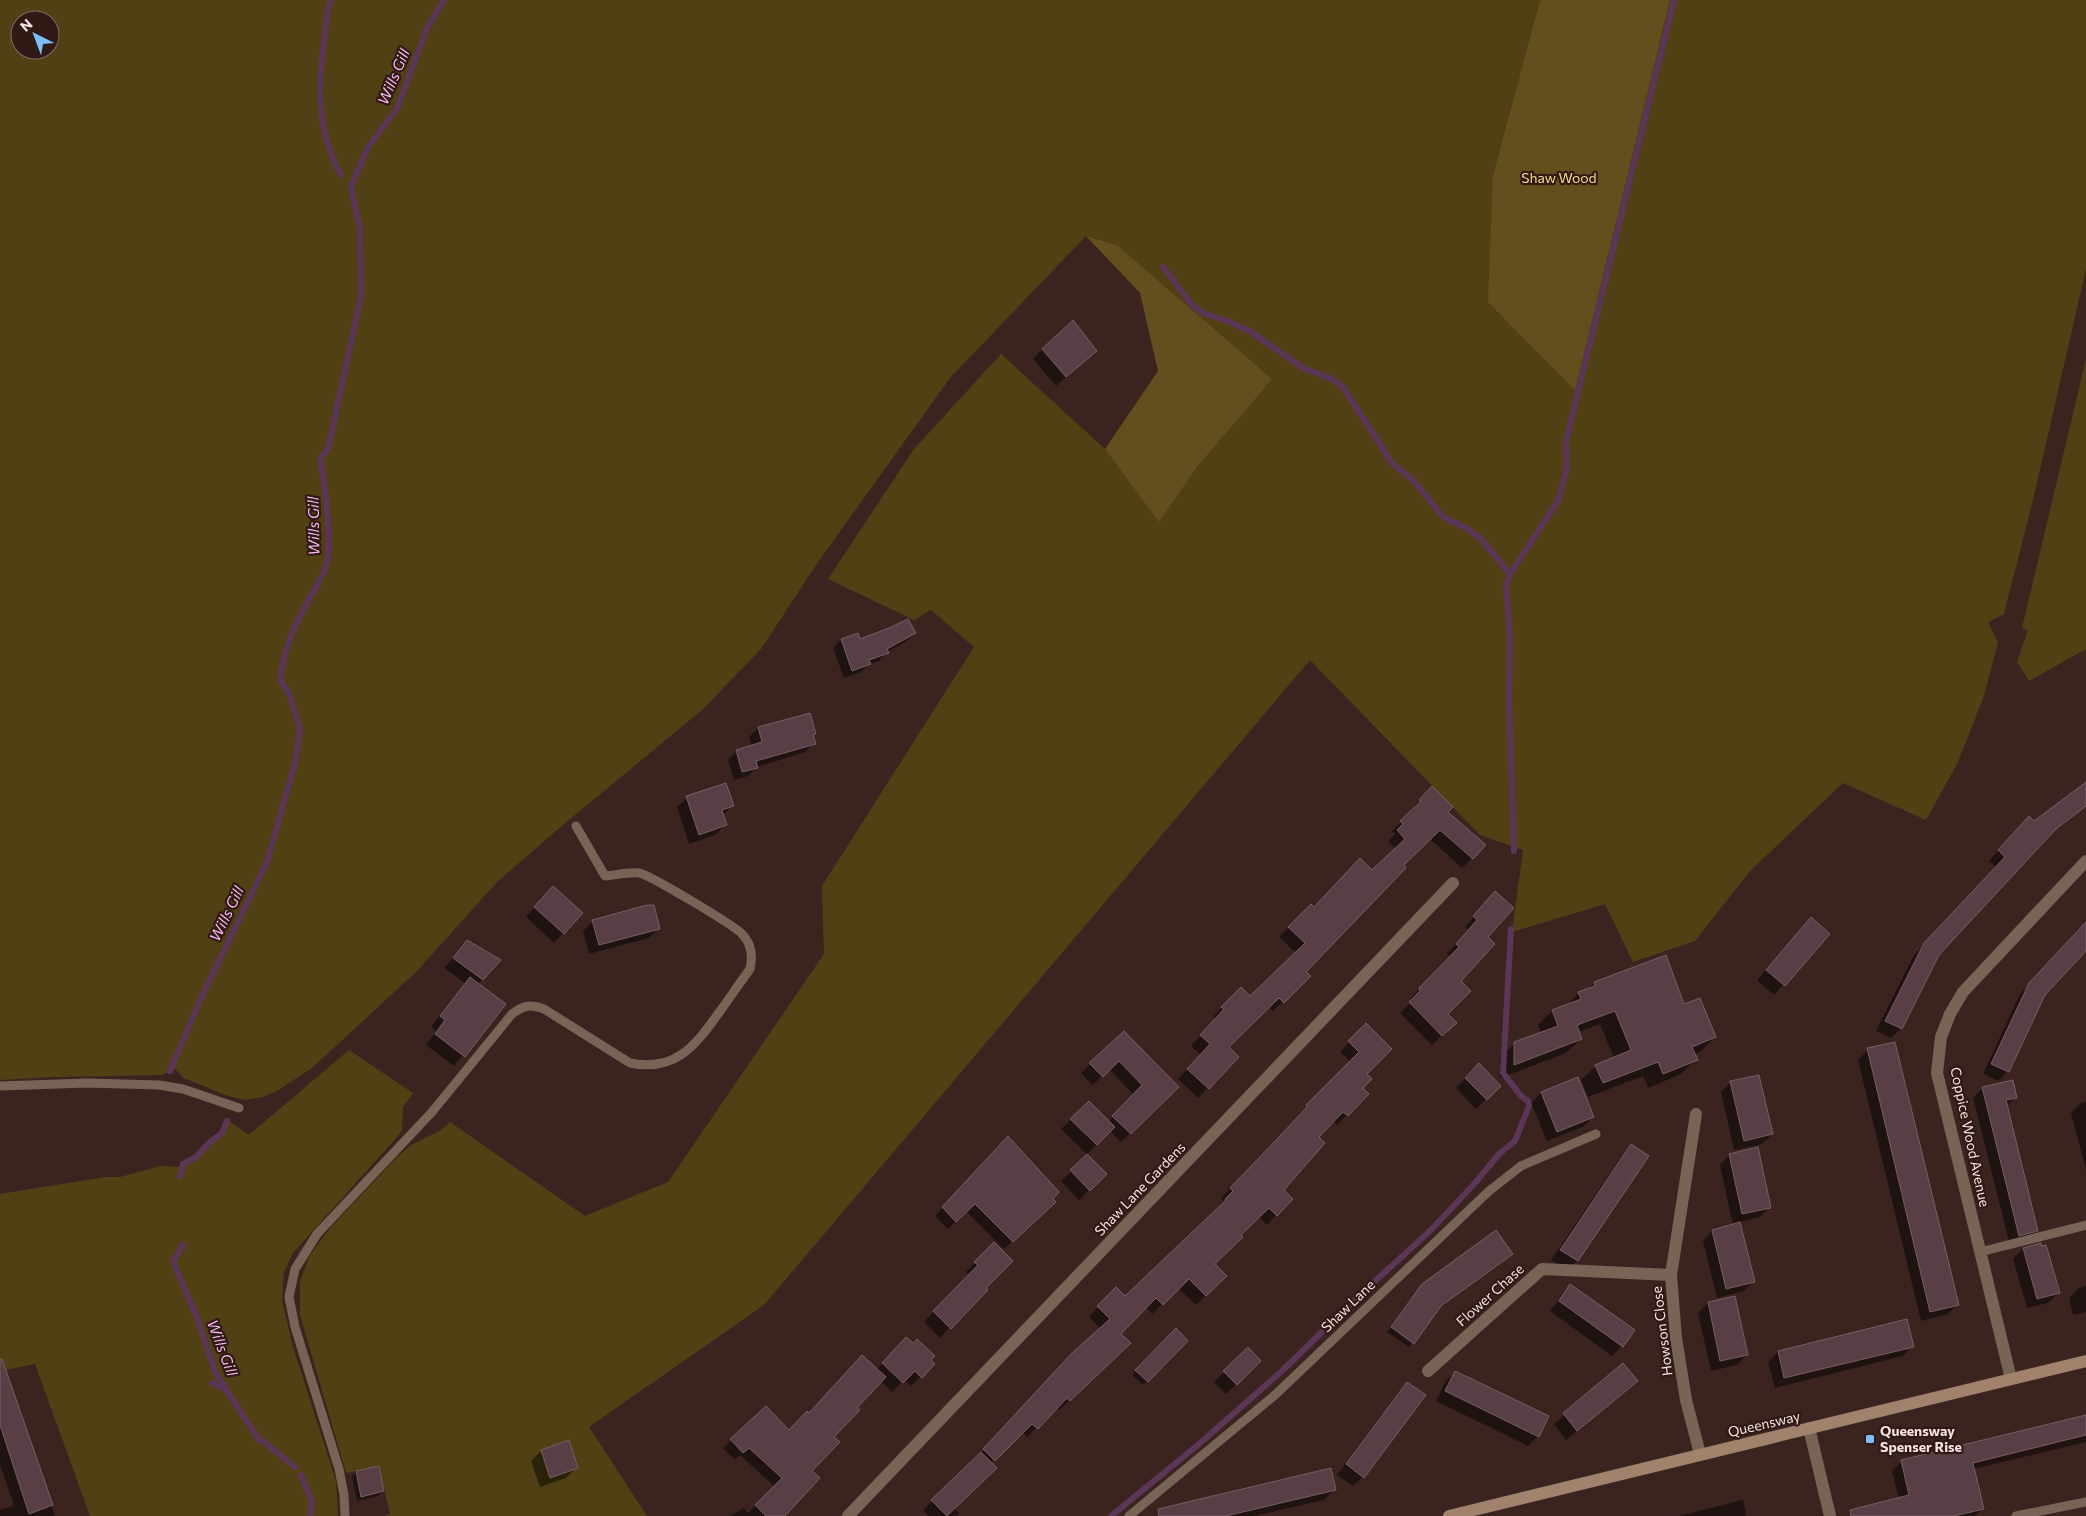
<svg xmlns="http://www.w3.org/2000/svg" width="2086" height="1516" viewBox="0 0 2086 1516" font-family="Commissioner,sans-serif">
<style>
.green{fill:#514014;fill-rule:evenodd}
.forest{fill:#634f1d}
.shadow{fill:#0007}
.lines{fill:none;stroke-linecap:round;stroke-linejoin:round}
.stream{stroke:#5c3656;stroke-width:6}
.building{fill:#583f46;stroke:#785d64}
.lane{stroke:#776456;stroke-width:9}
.street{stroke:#776456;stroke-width:12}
.secondary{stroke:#a1836d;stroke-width:12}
.poi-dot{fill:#7bbef9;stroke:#301a16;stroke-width:2}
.labels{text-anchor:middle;stroke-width:4.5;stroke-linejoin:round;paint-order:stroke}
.park-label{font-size:14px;fill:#f9d88b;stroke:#301a16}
.street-label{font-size:14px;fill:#f5e4e1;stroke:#301a16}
.poi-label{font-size:14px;font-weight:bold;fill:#f5e4e1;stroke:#301a16;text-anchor:start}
.water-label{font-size:15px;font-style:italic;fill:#f8b7ee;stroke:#301a16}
</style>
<rect width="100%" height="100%" fill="#3b2420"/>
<g class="green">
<path d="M 0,0 L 1540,0 L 1493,175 L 1574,389 L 1670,0 L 2086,0 L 2086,269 L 2033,500 L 2004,614 L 1988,622 L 1998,642 L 1984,696 L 1958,762 L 1926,820 L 1843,783 L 1750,871 L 1695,941 L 1633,962 L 1605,904 L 1512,932 L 1523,850 L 1480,835 L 1310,660 L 764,1305 L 589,1427 L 647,1516 L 384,1516 L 390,1514 L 379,1466 L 346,1473 L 300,1315 L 300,1281 L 310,1255 L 330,1228 L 399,1155 L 413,1144 L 441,1130 L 450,1122 L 585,1216 L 668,1182 L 824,954 L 822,886 L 974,647 L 931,610 L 914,620 L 828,579 L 914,449 L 1001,354 L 1105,449 L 1159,521 L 1197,467 L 1271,379 L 1117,245 L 1086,236 L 950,378 L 816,565 L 761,649 L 702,710 L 563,825 L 498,881 L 416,972 L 312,1068 L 277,1091 L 263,1097 L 245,1100 L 228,1096 L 184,1078 L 175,1069 L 161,1075 L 54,1077 L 0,1080 ZM 20,20 L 50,20 L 50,50 L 20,50 Z"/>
<path d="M 2086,359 L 2086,649 L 2029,681 L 2017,662 L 2028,630 L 2022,628 Z"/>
<path d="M 349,1050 L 413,1093 L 403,1107 L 402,1130 L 397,1137 L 293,1253 L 284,1273 L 282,1301 L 293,1347 L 336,1481 L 338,1516 L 90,1516 L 35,1364 L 0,1371 L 0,1194 L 105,1177 L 120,1177 L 160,1166 L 184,1167 L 192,1162 L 225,1133 L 229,1121 L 249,1135 Z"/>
</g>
<g class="forest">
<path d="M 1540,0 L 1670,0 L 1575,390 L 1488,302 L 1493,175 Z"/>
<path d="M 1086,236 L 1117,245 L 1272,379 L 1197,467 L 1159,522 L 1105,449 L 1158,371 L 1140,293 Z"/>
</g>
<g class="shadow">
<path d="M 1043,349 L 1096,351 L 1056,386 L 1033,359 Z"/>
<path d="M 915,633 L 907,641 L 887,652 L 879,661 L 868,665 L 861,672 L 844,678 L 833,648 L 841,640 L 857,634 L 859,641 Z"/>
<path d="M 809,714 L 814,734 L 812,736 L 814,743 L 805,752 L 757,767 L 748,776 L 734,780 L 728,760 L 737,751 L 752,747 L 749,737 L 758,728 Z"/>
<path d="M 2086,783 L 2086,806 L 2047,836 L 1938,954 L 1901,1028 L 1891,1038 L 1876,1031 L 1914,955 L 1996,867 L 1989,861 L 2019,828 L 2034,823 Z"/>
<path d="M 687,798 L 732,806 L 722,816 L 725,825 L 715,835 L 689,844 L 677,807 Z"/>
<path d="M 1422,798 L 1446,812 L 1484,846 L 1462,868 L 1429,838 L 1402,865 L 1304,972 L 1309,976 L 1273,1011 L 1268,1006 L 1227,1047 L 1237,1057 L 1198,1098 L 1178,1079 L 1201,1055 L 1191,1046 L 1215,1020 L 1213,1017 L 1241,989 L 1250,998 L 1296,953 L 1279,937 L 1311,905 L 1313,908 L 1372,872 L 1396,849 L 1388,841 L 1395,834 L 1392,831 L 1412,812 L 1411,810 Z"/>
<path d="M 544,897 L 563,933 L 554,943 L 526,917 Z"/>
<path d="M 1486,903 L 1486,937 L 1459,981 L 1446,1014 L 1445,1033 L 1432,1045 L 1400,1013 L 1411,1002 L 1410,999 L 1450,957 L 1447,954 L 1469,930 L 1465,927 Z"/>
<path d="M 593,921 L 659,928 L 649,938 L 589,954 L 583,931 Z"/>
<path d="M 2086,923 L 2086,949 L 2044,994 L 2008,1071 L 1998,1081 L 1983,1074 L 2020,994 Z"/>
<path d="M 1801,929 L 1828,934 L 1774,995 L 1757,980 Z"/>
<path d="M 468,942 L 483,979 L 478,984 L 504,1004 L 454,1066 L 426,1045 L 436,1031 L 431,1027 L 465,983 L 444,968 Z"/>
<path d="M 1594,983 L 1684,1005 L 1715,1037 L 1700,1052 L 1694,1054 L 1696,1060 L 1681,1074 L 1648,1088 L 1643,1076 L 1588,1097 L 1581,1080 L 1596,1066 L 1614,1058 L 1600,1024 L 1579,1032 L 1581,1039 L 1566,1053 L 1500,1078 L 1500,1058 L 1515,1043 L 1541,1033 L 1538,1025 L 1552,1011 L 1567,1005 L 1579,993 L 1587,990 Z"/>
<path d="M 1366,1025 L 1365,1074 L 1362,1088 L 1368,1094 L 1337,1125 L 1333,1121 L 1317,1137 L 1282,1190 L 1291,1199 L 1267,1225 L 1258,1216 L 1213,1264 L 1225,1276 L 1196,1305 L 1178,1288 L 1152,1314 L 1146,1307 L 1120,1334 L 1119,1353 L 1059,1410 L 1057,1407 L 1027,1437 L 1022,1432 L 990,1463 L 955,1508 L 959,1513 L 956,1516 L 928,1516 L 923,1510 L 975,1460 L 1071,1356 L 1101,1329 L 1089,1317 L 1106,1298 L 1125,1298 L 1217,1210 L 1216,1209 L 1224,1201 L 1221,1198 L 1269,1149 L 1299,1117 L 1298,1116 L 1351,1062 L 1340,1052 Z"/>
<path d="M 1124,1032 L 1177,1087 L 1121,1142 L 1110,1131 L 1087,1154 L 1061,1129 L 1089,1102 L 1108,1122 L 1134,1095 L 1109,1069 L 1093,1085 L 1081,1073 Z"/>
<path d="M 1868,1050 L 1958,1304 L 1948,1314 L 1921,1321 L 1858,1060 Z"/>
<path d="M 1479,1065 L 1499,1086 L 1476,1109 L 1456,1088 Z"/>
<path d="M 1731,1082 L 1772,1134 L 1762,1144 L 1734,1150 L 1721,1092 Z"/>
<path d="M 1983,1088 L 2016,1097 L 2007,1106 L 2037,1230 L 2027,1240 L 2010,1245 L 1973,1098 Z"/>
<path d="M 1541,1093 L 1593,1117 L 1583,1127 L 1547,1141 L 1531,1103 Z"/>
<path d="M 2086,1102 L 2086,1170 L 2071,1113 L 2081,1103 Z"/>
<path d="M 1000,1145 L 1054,1202 L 1004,1249 L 966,1211 L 948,1229 L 935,1216 Z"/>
<path d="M 1631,1146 L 1647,1156 L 1577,1261 L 1567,1270 L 1551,1260 L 1622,1156 Z"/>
<path d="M 1729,1155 L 1770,1207 L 1760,1217 L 1739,1222 L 1753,1282 L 1744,1291 L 1717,1298 L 1703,1241 L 1712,1231 L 1733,1225 L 1720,1165 Z"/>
<path d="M 1087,1156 L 1105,1174 L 1079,1200 L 1061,1181 Z"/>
<path d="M 994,1244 L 984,1288 L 940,1338 L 924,1322 L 969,1276 L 966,1272 Z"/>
<path d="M 2023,1249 L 2058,1293 L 2048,1303 L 2027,1308 L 2013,1259 Z"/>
<path d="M 1512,1254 L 1438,1309 L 1409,1347 L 1387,1332 L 1423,1285 Z"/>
<path d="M 1571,1286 L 1622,1346 L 1612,1356 L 1550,1311 Z"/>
<path d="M 2086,1286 L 2086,1312 L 2073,1315 L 2069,1298 L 2079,1288 Z"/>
<path d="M 1708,1303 L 1747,1355 L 1737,1365 L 1711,1371 L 1698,1313 Z"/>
<path d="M 1176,1330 L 1186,1341 L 1143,1385 L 1132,1375 Z"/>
<path d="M 1912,1346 L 1903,1356 L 1775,1388 L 1768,1362 L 1778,1352 Z"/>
<path d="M 897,1348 L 929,1360 L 933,1364 L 911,1386 L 904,1380 L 892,1392 L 881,1381 L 855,1408 L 833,1437 L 784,1516 L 730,1516 L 744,1508 L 748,1513 L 775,1487 L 740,1455 L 735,1460 L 723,1448 L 766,1408 L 789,1431 L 809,1415 L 876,1370 Z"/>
<path d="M 1248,1349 L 1259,1361 L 1226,1394 L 1214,1382 Z"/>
<path d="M 1623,1365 L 1626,1390 L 1566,1440 L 1554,1424 Z"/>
<path d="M 1455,1372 L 1547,1417 L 1538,1436 L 1528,1446 L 1436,1401 L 1445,1382 Z"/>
<path d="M 7,1375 L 55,1516 L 0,1516 L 0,1510 L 14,1505 L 0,1465 L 0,1377 Z"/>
<path d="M 1407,1383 L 1363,1477 L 1353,1486 L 1337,1475 L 1398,1393 Z"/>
<path d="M 2086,1417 L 2086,1442 L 1973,1469 L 1983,1508 L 1975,1516 L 1855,1516 L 1899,1499 L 1892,1471 L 1902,1461 Z"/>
<path d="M 568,1442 L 576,1468 L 566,1478 L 540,1487 L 531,1461 L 541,1451 Z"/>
<path d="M 378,1468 L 383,1491 L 378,1496 L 357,1501 L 352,1477 L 356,1472 Z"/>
<path d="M 1334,1490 L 1324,1500 L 1254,1516 L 1171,1516 Z"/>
<path d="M 1743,1500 L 1746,1514 L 1745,1516 L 1679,1516 Z"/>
</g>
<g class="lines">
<g class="stream">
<path d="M 331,0 L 328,8 C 321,67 310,119 341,175"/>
<path d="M 1163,267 L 1193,306 L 1205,314 L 1228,321 L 1251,332 L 1303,368 L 1332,379 L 1343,387 L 1392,463 L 1413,480 L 1443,517 L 1468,529 L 1481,539 L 1510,574 L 1506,585 L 1510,639 L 1509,701 L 1514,851"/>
<path d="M 1510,574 L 1558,501 L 1567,467 L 1566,441 L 1674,0"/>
<path d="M 170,1071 L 202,996 L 267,862 L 295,763 L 300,729 L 289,693 L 280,680 C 284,649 293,628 308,601 C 314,590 322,578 326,566 C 333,544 325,483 320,459 L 328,449 L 361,296 L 360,229 L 351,187 L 368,147 L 397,109 L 427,28 L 444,0"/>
<path d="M 180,1176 L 183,1164 L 196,1157 L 209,1143 L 222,1133 L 227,1121"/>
<path d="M 183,1245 L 174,1260 L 175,1266 L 196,1315 L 216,1374 L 259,1440 L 264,1442 L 295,1467"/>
<path d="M 212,1383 L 225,1389"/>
<path d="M 301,1475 L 312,1501 L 310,1516"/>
<path d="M 1111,1516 L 1199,1444 L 1282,1371 L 1362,1293 L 1430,1231 L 1476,1182 L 1499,1154 L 1515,1141 L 1529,1106 L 1528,1101 L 1521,1096 L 1503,1073 L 1511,929"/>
</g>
</g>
<g class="building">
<path d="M 1073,320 L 1097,351 L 1066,377 L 1042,349 Z"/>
<path d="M 908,619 L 916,633 L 887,649 L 889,653 L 869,660 L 871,664 L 852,671 L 841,639 L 858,633 L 860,639 L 889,628 Z"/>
<path d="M 810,713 L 816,734 L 813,735 L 816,744 L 756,761 L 758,768 L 742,772 L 736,750 L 762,742 L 758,727 Z"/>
<path d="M 2086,782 L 2086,806 L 2056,829 L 1939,955 L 1902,1029 L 1885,1021 L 1924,943 L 2005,857 L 1998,850 L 2029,816 L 2034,821 Z"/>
<path d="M 726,783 L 734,806 L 722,810 L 727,825 L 699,835 L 686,796 Z"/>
<path d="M 1432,786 L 1453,807 L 1448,812 L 1486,845 L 1473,859 L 1440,830 L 1404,865 L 1406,868 L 1306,972 L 1311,976 L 1284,1003 L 1279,998 L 1229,1047 L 1239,1057 L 1209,1089 L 1187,1069 L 1210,1044 L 1200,1035 L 1224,1009 L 1221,1007 L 1241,987 L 1250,996 L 1305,943 L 1288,927 L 1311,904 L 1314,907 L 1360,858 L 1372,870 L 1405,839 L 1397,830 L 1403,824 L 1400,821 L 1421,801 L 1419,800 Z"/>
<path d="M 553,886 L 583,913 L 564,934 L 534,907 Z"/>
<path d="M 1495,891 L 1514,908 L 1488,937 L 1495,944 L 1461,981 L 1471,991 L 1448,1014 L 1457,1023 L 1442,1036 L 1409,1002 L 1420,991 L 1419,988 L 1459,947 L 1456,944 L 1477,920 L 1473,916 Z"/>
<path d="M 647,905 L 654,905 L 660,929 L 599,945 L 592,920 Z"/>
<path d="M 1811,917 L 1830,934 L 1785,986 L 1766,970 Z"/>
<path d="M 2086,922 L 2086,951 L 2045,995 L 2009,1072 L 1991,1064 L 2029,983 Z"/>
<path d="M 467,940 L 501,960 L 483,980 L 453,958 Z"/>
<path d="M 1666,955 L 1684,1004 L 1700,998 L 1716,1037 L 1692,1047 L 1698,1060 L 1663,1074 L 1658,1062 L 1603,1083 L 1595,1065 L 1631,1050 L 1615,1011 L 1577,1025 L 1582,1039 L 1514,1065 L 1514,1042 L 1558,1026 L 1552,1010 L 1581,999 L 1578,992 L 1595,986 L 1594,982 Z"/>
<path d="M 470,977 L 506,1004 L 465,1057 L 435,1034 L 445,1020 L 440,1016 Z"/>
<path d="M 1366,1023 L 1392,1049 L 1367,1074 L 1372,1079 L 1363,1088 L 1369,1094 L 1348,1116 L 1343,1112 L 1319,1137 L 1325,1143 L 1284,1190 L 1293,1199 L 1277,1216 L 1269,1208 L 1241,1235 L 1243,1237 L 1215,1264 L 1227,1276 L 1206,1296 L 1189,1279 L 1163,1305 L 1156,1298 L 1121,1334 L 1131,1343 L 1070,1401 L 1067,1398 L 1038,1429 L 1032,1424 L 995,1461 L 983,1449 L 1072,1353 L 1110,1319 L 1097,1306 L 1116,1287 L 1125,1296 L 1226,1200 L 1225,1199 L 1233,1191 L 1230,1188 L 1279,1137 L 1307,1107 L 1306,1105 L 1359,1052 L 1348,1041 Z"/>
<path d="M 1124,1031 L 1179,1087 L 1131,1134 L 1112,1116 L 1142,1085 L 1119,1061 L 1103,1077 L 1089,1063 Z"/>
<path d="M 1895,1042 L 1959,1305 L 1930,1312 L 1867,1048 Z"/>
<path d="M 1479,1063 L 1501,1086 L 1487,1100 L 1465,1078 Z"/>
<path d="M 1759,1075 L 1773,1134 L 1744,1141 L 1730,1081 Z"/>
<path d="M 1578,1077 L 1594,1117 L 1557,1132 L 1541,1092 Z"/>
<path d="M 2013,1080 L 2017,1098 L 2006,1100 L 2038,1231 L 2019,1236 L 1982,1087 Z"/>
<path d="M 1089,1101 L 1115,1127 L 1097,1145 L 1070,1119 Z"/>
<path d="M 1008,1136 L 1059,1192 L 1053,1199 L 1056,1202 L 1013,1242 L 975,1204 L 956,1222 L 942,1207 Z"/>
<path d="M 1631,1144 L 1649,1156 L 1578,1261 L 1560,1250 Z"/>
<path d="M 1758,1147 L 1771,1208 L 1742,1214 L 1729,1154 Z"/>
<path d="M 1087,1154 L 1107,1174 L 1090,1191 L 1070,1170 Z"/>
<path d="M 1740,1222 L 1755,1282 L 1726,1289 L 1712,1230 Z"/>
<path d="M 1496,1230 L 1513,1254 L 1441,1306 L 1414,1344 L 1391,1327 L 1422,1284 Z"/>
<path d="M 994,1242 L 1013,1261 L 986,1288 L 988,1290 L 951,1329 L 933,1311 L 978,1265 L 974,1262 Z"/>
<path d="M 2041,1243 L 2042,1246 L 2046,1245 L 2060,1293 L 2037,1299 L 2023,1248 Z"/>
<path d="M 1570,1284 L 1635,1330 L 1623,1347 L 1559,1301 Z"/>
<path d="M 1735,1296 L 1748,1355 L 1720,1361 L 1708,1302 Z"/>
<path d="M 1907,1319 L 1914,1347 L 1784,1378 L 1778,1351 Z"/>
<path d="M 1176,1328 L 1188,1341 L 1148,1382 L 1135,1370 Z"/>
<path d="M 906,1337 L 913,1343 L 917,1339 L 935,1356 L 931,1360 L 935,1364 L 922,1378 L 915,1371 L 903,1383 L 882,1363 Z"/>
<path d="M 1248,1347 L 1261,1361 L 1237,1385 L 1223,1371 Z"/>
<path d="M 862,1355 L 886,1377 L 857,1408 L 860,1410 L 834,1437 L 840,1442 L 812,1471 L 820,1478 L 785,1516 L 766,1516 L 755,1505 L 782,1478 L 749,1448 L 743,1453 L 730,1439 L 766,1406 L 789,1430 L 807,1411 L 809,1413 Z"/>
<path d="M 0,1359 L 2,1359 L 53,1505 L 29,1514 L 0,1425 Z"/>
<path d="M 1623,1363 L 1638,1381 L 1577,1431 L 1563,1413 Z"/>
<path d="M 1455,1371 L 1549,1416 L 1539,1437 L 1445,1391 Z"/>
<path d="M 1407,1382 L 1426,1395 L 1364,1478 L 1346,1464 Z"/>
<path d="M 2086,1415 L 2086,1435 L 1973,1463 L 1984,1509 L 1954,1516 L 1851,1516 L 1850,1510 L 1909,1495 L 1901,1460 Z"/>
<path d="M 569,1440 L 578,1468 L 550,1478 L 541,1450 Z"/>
<path d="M 981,1452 L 997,1468 L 947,1516 L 931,1500 Z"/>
<path d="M 379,1466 L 384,1491 L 361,1497 L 356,1471 Z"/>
<path d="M 1331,1468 L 1336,1490 L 1226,1516 L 1159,1516 L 1158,1509 Z"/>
</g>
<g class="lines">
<g class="lane">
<path d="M 0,1086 L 87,1083 L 159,1085 L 183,1089 L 239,1108"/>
<path d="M 1980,1252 L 2086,1225"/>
<path d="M 345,1516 L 344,1495 L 339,1469 L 295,1327 L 289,1297 L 295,1269 L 317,1234 L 432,1112 L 512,1014 C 524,1005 530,1004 544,1009 L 630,1063 C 675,1072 694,1047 718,1014 C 729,999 739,984 750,969 C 753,956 752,944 742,934 C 734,925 648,874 639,873 C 628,872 616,875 605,876 L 576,826"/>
<path d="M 1129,1516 L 1275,1395 L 1489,1191 L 1521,1166 L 1596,1134"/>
<path d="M 2016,1516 L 2086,1502"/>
</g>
<g class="street">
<path d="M 1696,1114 L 1671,1275 L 1676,1338 L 1686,1400 L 1700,1454"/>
<path d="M 1428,1371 L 1542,1269 L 1671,1275"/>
<path d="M 2011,1379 L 1937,1073 L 1941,1037 L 1950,1014 L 1963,992 L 2086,861"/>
<path d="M 1809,1428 L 1830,1516"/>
<path d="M 848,1516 L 1453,883"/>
</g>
<path class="secondary" d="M 1449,1516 L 2086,1361"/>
</g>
<rect class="poi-dot" x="1865" y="1434" width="10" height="10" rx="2.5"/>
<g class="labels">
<g class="park-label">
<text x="1559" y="183">Shaw Wood</text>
</g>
<g class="street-label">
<text transform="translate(1970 1137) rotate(78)" y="5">Coppice Wood Avenue</text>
<text transform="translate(1140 1189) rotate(-46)" y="5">Shaw Lane Gardens</text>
<text transform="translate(1490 1295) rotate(-42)" y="5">Flower Chase</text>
<text transform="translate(1348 1306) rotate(-44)" y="5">Shaw Lane</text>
<text transform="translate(1662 1331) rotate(-97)" y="5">Howson Close</text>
<text transform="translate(1764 1424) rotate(-13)" y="5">Queensway</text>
</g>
<g class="poi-label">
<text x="1880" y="1436">Queensway<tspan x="1880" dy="16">Spenser Rise</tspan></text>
</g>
<g class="water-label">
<text transform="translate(394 77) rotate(-67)" y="5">Wills Gill</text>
<text transform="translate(314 526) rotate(-91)" y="5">Wills Gill</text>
<text transform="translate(227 914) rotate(-64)" y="5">Wills Gill</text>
<text transform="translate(222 1348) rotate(69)" y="5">Wills Gill</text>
</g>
</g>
<g transform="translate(35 35) rotate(318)"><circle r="24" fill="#301a16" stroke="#7f6b67"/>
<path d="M0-4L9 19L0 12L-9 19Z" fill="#7bbef9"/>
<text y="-8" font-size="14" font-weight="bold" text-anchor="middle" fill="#f5e4e1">N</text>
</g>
</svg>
